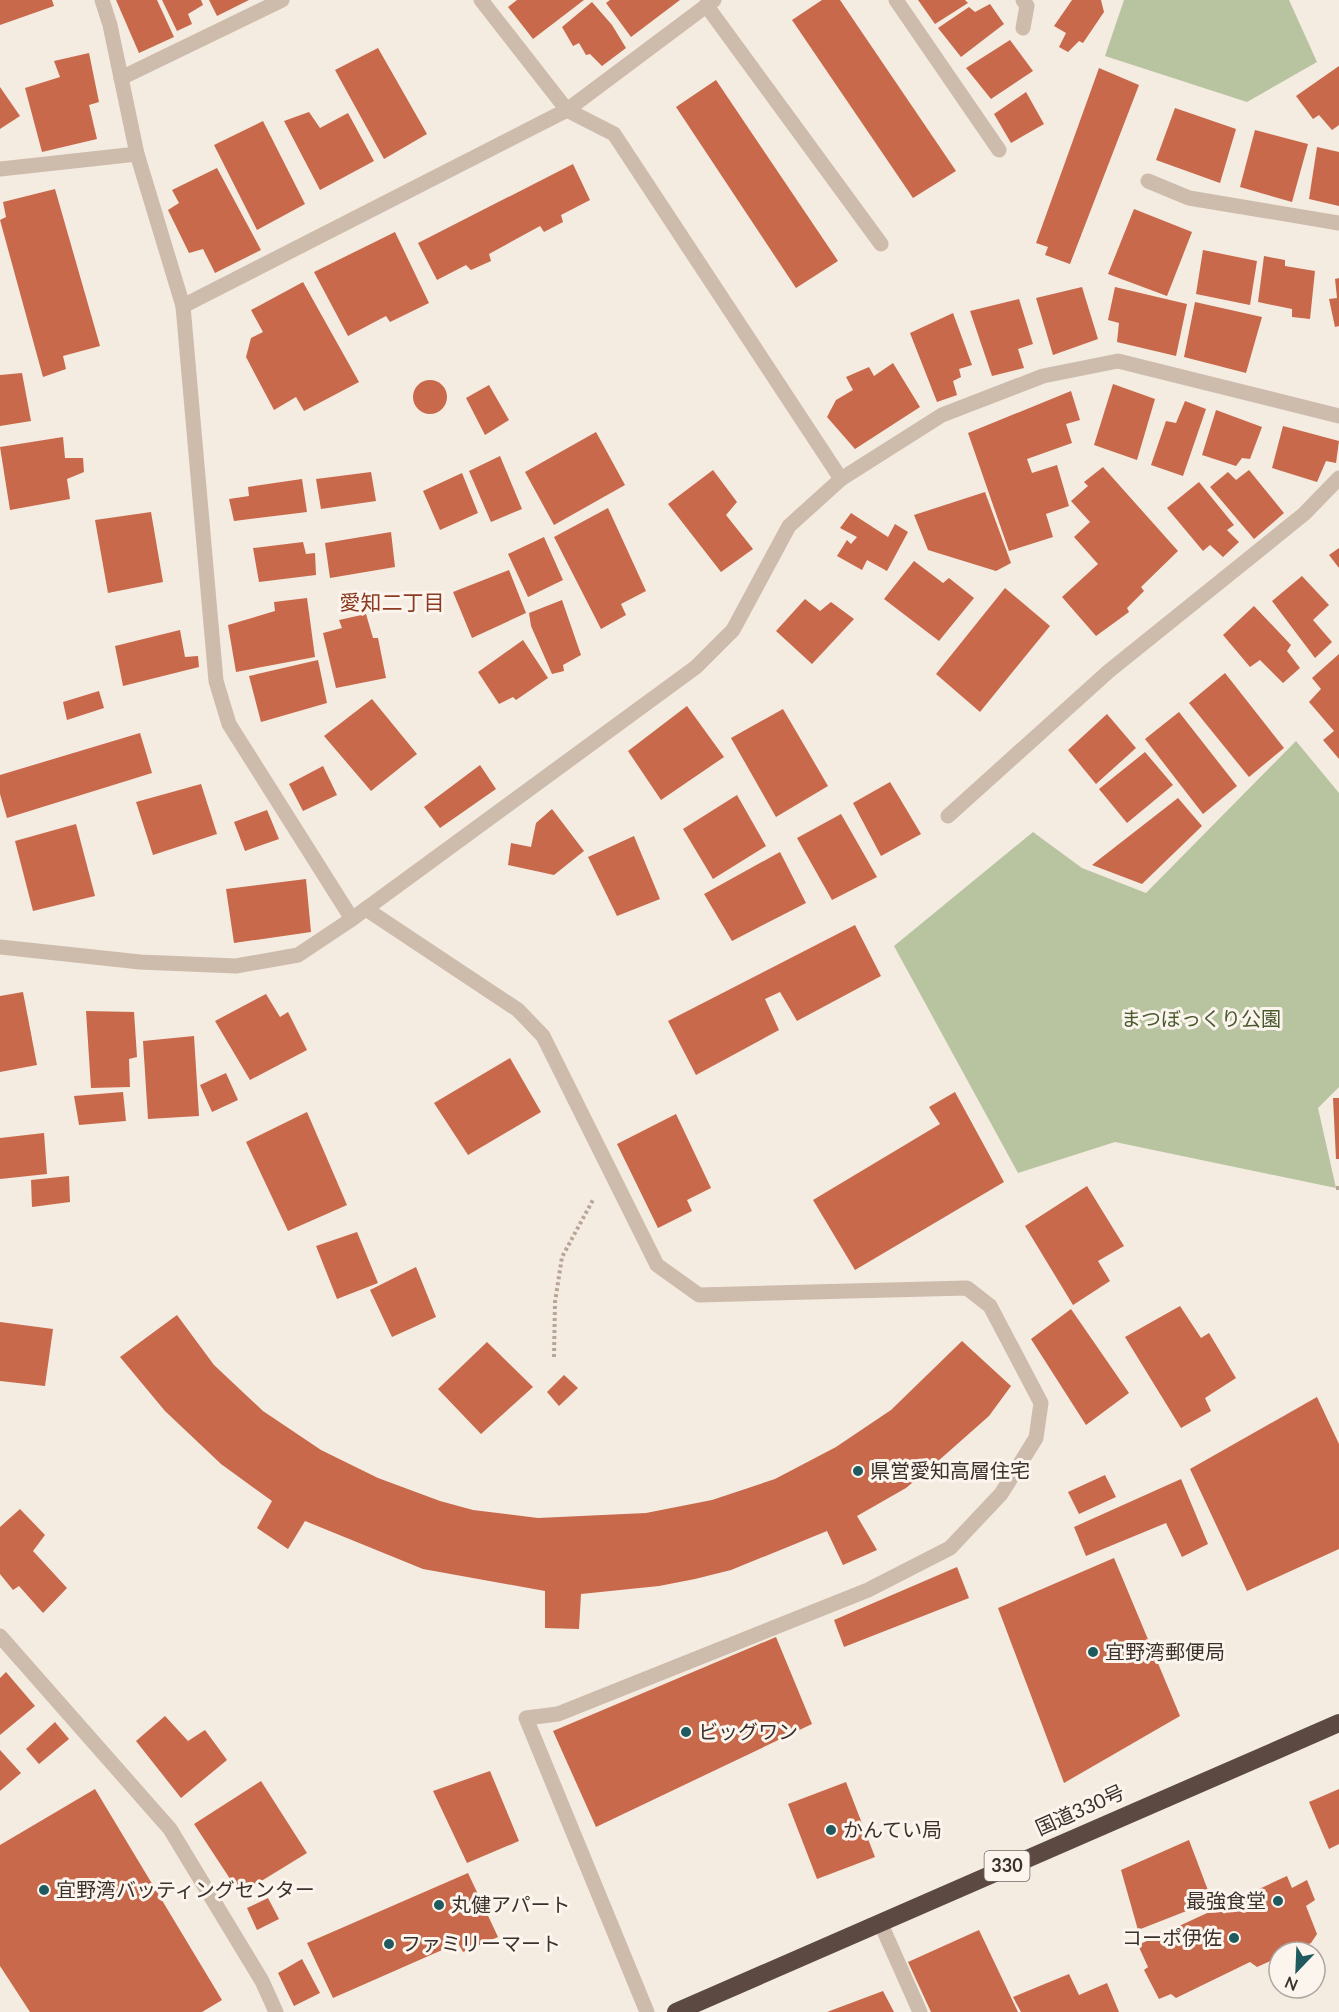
<svg xmlns="http://www.w3.org/2000/svg" width="1339" height="2012" viewBox="0 0 1339 2012" font-family="Lato,'Noto Sans JP',sans-serif">
<style>
.green{fill:#b8c4a0}
.building{fill:#c8694b}
.lines{fill:none;stroke-linecap:round;stroke-linejoin:round}
.path{stroke:#b9a596;stroke-width:4;stroke-dasharray:3 3;stroke-linecap:butt}
.minor{stroke:#cdbbac;stroke-width:15}
.highway{stroke:#5c4a42;stroke-width:18}
.poi-dot{fill:#1f5a5e;stroke:#fbf5ee;stroke-width:2}
.labels{text-anchor:middle;stroke-width:6;stroke-linejoin:round;paint-order:stroke}
.shield{fill:#fbf5ee;stroke:#756b66;stroke-width:1.5}
.shield-label{font-size:18px;font-weight:bold;fill:#3b302b}
.park-label{font-size:20px;fill:#4a5a2e;stroke:#fbf5ee}
.poi-label{font-size:20px;fill:#3b302b;stroke:#fbf5ee;text-anchor:start}
.street-label{font-size:20px;fill:#3b302b;stroke:#fbf5ee}
.neighbourhood-label{font-size:21px;fill:#8c3b22;stroke:#fbf5ee}
</style>
<rect width="100%" height="100%" fill="#f4ebe1"/>
<g class="green">
<path d="M 1124,0 L 1289,0 L 1317,62 L 1247,102 L 1105,56 Z"/>
<path d="M 1296,741 L 1339,793 L 1339,1087 L 1318,1108 L 1336,1188 L 1115,1142 L 1018,1173 L 894,946 L 1033,832 L 1082,868 L 1146,893 Z"/>
</g>
<g class="building">
<path d="M 0,0 L 52,0 L 54,6 L 0,25 Z"/>
<path d="M 116,0 L 157,0 L 174,37 L 139,53 Z"/>
<path d="M 162,0 L 201,0 L 203,5 L 188,14 L 192,24 L 177,31 Z"/>
<path d="M 209,0 L 249,0 L 217,16 Z"/>
<path d="M 517,0 L 584,0 L 533,39 L 508,7 Z"/>
<path d="M 610,0 L 680,0 L 631,37 L 606,3 Z"/>
<path d="M 822,0 L 840,0 L 956,171 L 913,198 L 792,20 Z"/>
<path d="M 918,0 L 965,0 L 968,3 L 935,24 Z"/>
<path d="M 1072,0 L 1101,0 L 1104,12 L 1083,43 L 1079,41 L 1068,52 L 1059,47 L 1066,33 L 1054,26 Z"/>
<path d="M 592,2 L 612,25 L 626,48 L 602,66 L 590,54 L 586,55 L 579,43 L 573,46 L 562,27 Z"/>
<path d="M 990,4 L 1004,24 L 961,57 L 938,28 L 969,7 L 975,12 Z"/>
<path d="M 1010,40 L 1033,71 L 991,99 L 966,68 Z"/>
<path d="M 378,48 L 427,134 L 384,159 L 335,70 Z"/>
<path d="M 89,53 L 99,102 L 89,105 L 97,139 L 42,152 L 25,88 L 60,77 L 54,61 Z"/>
<path d="M 1339,66 L 1339,125 L 1332,130 L 1319,115 L 1313,119 L 1296,96 Z"/>
<path d="M 1099,68 L 1139,85 L 1070,264 L 1045,255 L 1048,247 L 1036,243 Z"/>
<path d="M 716,80 L 838,261 L 796,288 L 676,107 Z"/>
<path d="M 0,87 L 20,116 L 0,129 Z"/>
<path d="M 1026,92 L 1044,124 L 1011,143 L 994,114 Z"/>
<path d="M 1175,108 L 1236,129 L 1220,183 L 1156,160 Z"/>
<path d="M 309,112 L 320,128 L 348,113 L 374,161 L 320,190 L 284,121 Z"/>
<path d="M 263,121 L 305,204 L 257,230 L 214,145 Z"/>
<path d="M 1255,130 L 1308,144 L 1292,202 L 1240,187 Z"/>
<path d="M 1317,147 L 1339,152 L 1339,206 L 1309,199 Z"/>
<path d="M 573,164 L 590,200 L 561,215 L 563,222 L 544,232 L 540,226 L 489,254 L 491,261 L 471,270 L 466,265 L 437,280 L 418,243 Z"/>
<path d="M 217,168 L 261,250 L 215,273 L 203,249 L 189,253 L 168,210 L 179,203 L 172,190 Z"/>
<path d="M 55,189 L 100,346 L 63,356 L 66,369 L 43,377 L 0,220 L 6,217 L 3,202 Z"/>
<path d="M 1134,209 L 1192,232 L 1167,296 L 1108,274 Z"/>
<path d="M 395,232 L 429,303 L 390,322 L 386,316 L 348,336 L 314,272 Z"/>
<path d="M 1203,250 L 1257,261 L 1250,305 L 1196,294 Z"/>
<path d="M 1264,256 L 1285,260 L 1285,266 L 1315,271 L 1310,319 L 1292,317 L 1292,309 L 1258,302 Z"/>
<path d="M 1339,278 L 1339,326 L 1335,327 L 1329,299 L 1337,298 L 1335,279 Z"/>
<path d="M 303,282 L 359,382 L 304,411 L 296,397 L 274,410 L 246,357 L 251,338 L 263,332 L 251,310 Z"/>
<path d="M 1082,287 L 1098,339 L 1053,355 L 1036,298 Z"/>
<path d="M 1115,287 L 1187,304 L 1176,356 L 1117,342 L 1119,323 L 1108,320 Z"/>
<path d="M 1019,299 L 1033,344 L 1018,349 L 1024,368 L 992,376 L 970,311 Z"/>
<path d="M 1195,302 L 1262,317 L 1246,373 L 1184,357 Z"/>
<path d="M 953,313 L 972,365 L 959,369 L 961,377 L 953,381 L 957,395 L 937,402 L 910,333 Z"/>
<path d="M 893,363 L 920,407 L 855,449 L 827,417 L 836,400 L 853,390 L 846,377 L 869,367 L 874,376 Z"/>
<path d="M 22,373 L 31,421 L 0,426 L 0,375 Z"/>
<circle cx="430" cy="397" r="17"/>
<path d="M 1113,384 L 1155,399 L 1137,460 L 1094,445 Z"/>
<path d="M 489,385 L 509,420 L 485,435 L 466,398 Z"/>
<path d="M 1071,391 L 1080,420 L 1066,424 L 1072,443 L 1027,459 L 1032,473 L 1057,465 L 1069,506 L 1046,514 L 1053,537 L 1009,551 L 968,433 Z"/>
<path d="M 1185,401 L 1206,409 L 1183,476 L 1151,465 L 1166,421 L 1176,423 Z"/>
<path d="M 1216,410 L 1262,427 L 1250,459 L 1242,458 L 1236,466 L 1202,455 Z"/>
<path d="M 1283,426 L 1339,441 L 1336,463 L 1326,461 L 1317,482 L 1272,468 Z"/>
<path d="M 596,432 L 625,485 L 554,525 L 525,472 Z"/>
<path d="M 63,437 L 65,458 L 83,458 L 84,472 L 67,479 L 70,499 L 10,510 L 0,447 Z"/>
<path d="M 500,456 L 522,509 L 491,522 L 469,471 Z"/>
<path d="M 1103,467 L 1178,551 L 1141,587 L 1144,591 L 1127,608 L 1129,612 L 1096,636 L 1062,597 L 1098,564 L 1074,537 L 1090,522 L 1071,501 L 1088,486 L 1084,482 Z"/>
<path d="M 713,470 L 737,502 L 726,515 L 753,549 L 721,572 L 668,504 Z"/>
<path d="M 1249,470 L 1284,513 L 1254,539 L 1210,487 L 1228,472 L 1236,480 Z"/>
<path d="M 371,472 L 376,501 L 321,509 L 316,479 Z"/>
<path d="M 462,473 L 478,513 L 440,530 L 423,491 Z"/>
<path d="M 302,479 L 307,512 L 234,521 L 229,499 L 249,496 L 248,487 Z"/>
<path d="M 1199,482 L 1234,525 L 1227,530 L 1239,542 L 1223,557 L 1210,545 L 1203,551 L 1167,508 Z"/>
<path d="M 985,492 L 1011,563 L 996,571 L 928,550 L 914,515 Z"/>
<path d="M 608,508 L 646,591 L 621,604 L 626,615 L 601,629 L 554,537 Z"/>
<path d="M 151,512 L 163,582 L 108,593 L 95,520 Z"/>
<path d="M 851,513 L 888,537 L 895,524 L 908,532 L 887,571 L 867,560 L 862,570 L 837,556 L 847,540 L 851,544 L 857,537 L 840,528 Z"/>
<path d="M 391,532 L 395,567 L 330,578 L 325,543 Z"/>
<path d="M 544,537 L 563,580 L 528,597 L 508,554 Z"/>
<path d="M 303,542 L 306,554 L 315,553 L 316,575 L 259,582 L 253,548 Z"/>
<path d="M 1339,548 L 1339,568 L 1329,555 Z"/>
<path d="M 914,561 L 943,583 L 949,578 L 974,598 L 939,641 L 884,599 Z"/>
<path d="M 509,570 L 526,613 L 472,638 L 453,592 Z"/>
<path d="M 1302,576 L 1329,605 L 1313,620 L 1332,642 L 1315,658 L 1272,601 Z"/>
<path d="M 1005,588 L 1050,626 L 980,712 L 936,674 Z"/>
<path d="M 307,598 L 315,657 L 236,672 L 228,625 L 275,611 L 274,602 Z"/>
<path d="M 805,599 L 820,611 L 831,602 L 854,619 L 812,664 L 776,631 Z"/>
<path d="M 562,600 L 581,655 L 563,665 L 564,671 L 552,674 L 531,626 L 529,613 Z"/>
<path d="M 1254,606 L 1291,645 L 1287,651 L 1300,668 L 1283,683 L 1260,660 L 1250,667 L 1223,635 Z"/>
<path d="M 366,614 L 373,638 L 378,638 L 386,678 L 336,688 L 323,633 L 342,628 L 339,620 Z"/>
<path d="M 180,630 L 185,657 L 198,656 L 199,667 L 123,686 L 115,646 Z"/>
<path d="M 523,640 L 548,678 L 516,700 L 513,697 L 499,704 L 478,672 Z"/>
<path d="M 1339,654 L 1339,759 L 1323,740 L 1334,731 L 1309,702 L 1321,689 L 1312,678 Z"/>
<path d="M 318,660 L 327,703 L 261,722 L 249,676 Z"/>
<path d="M 1225,673 L 1284,748 L 1249,777 L 1189,703 Z"/>
<path d="M 99,691 L 104,708 L 67,720 L 63,702 Z"/>
<path d="M 372,699 L 417,754 L 371,791 L 324,736 Z"/>
<path d="M 687,706 L 724,757 L 661,800 L 628,751 Z"/>
<path d="M 783,709 L 828,786 L 776,817 L 731,738 Z"/>
<path d="M 1179,712 L 1237,786 L 1203,814 L 1145,739 Z"/>
<path d="M 1107,714 L 1136,748 L 1096,784 L 1068,750 Z"/>
<path d="M 140,733 L 152,773 L 7,818 L 0,794 L 0,775 Z"/>
<path d="M 1145,752 L 1173,785 L 1127,823 L 1099,789 Z"/>
<path d="M 480,765 L 496,789 L 440,828 L 424,807 Z"/>
<path d="M 323,766 L 337,795 L 303,811 L 289,784 Z"/>
<path d="M 890,782 L 921,834 L 881,856 L 853,803 Z"/>
<path d="M 201,784 L 217,834 L 153,855 L 136,802 Z"/>
<path d="M 737,795 L 766,846 L 713,879 L 683,829 Z"/>
<path d="M 1178,798 L 1202,826 L 1142,884 L 1092,865 Z"/>
<path d="M 552,809 L 584,851 L 554,875 L 508,865 L 511,843 L 531,847 L 536,823 Z"/>
<path d="M 267,810 L 279,839 L 245,851 L 234,822 Z"/>
<path d="M 841,814 L 877,877 L 832,900 L 797,838 Z"/>
<path d="M 76,824 L 95,896 L 33,911 L 15,841 Z"/>
<path d="M 634,836 L 660,899 L 617,916 L 588,857 Z"/>
<path d="M 780,852 L 806,903 L 732,941 L 704,894 Z"/>
<path d="M 306,879 L 311,932 L 234,943 L 226,889 Z"/>
<path d="M 855,925 L 881,976 L 797,1021 L 780,992 L 765,999 L 779,1030 L 696,1075 L 668,1021 Z"/>
<path d="M 23,992 L 37,1065 L 0,1072 L 0,996 Z"/>
<path d="M 266,994 L 280,1017 L 288,1012 L 307,1050 L 250,1080 L 215,1021 Z"/>
<path d="M 86,1011 L 134,1012 L 137,1057 L 129,1059 L 130,1087 L 91,1088 Z"/>
<path d="M 194,1036 L 199,1116 L 148,1119 L 143,1041 Z"/>
<path d="M 510,1058 L 541,1112 L 468,1155 L 434,1103 Z"/>
<path d="M 226,1073 L 238,1100 L 212,1112 L 200,1085 Z"/>
<path d="M 123,1092 L 126,1121 L 79,1125 L 74,1096 Z"/>
<path d="M 955,1092 L 1004,1182 L 855,1270 L 813,1200 L 940,1124 L 929,1107 Z"/>
<path d="M 1333,1098 L 1339,1098 L 1339,1159 L 1336,1159 Z"/>
<path d="M 307,1112 L 347,1205 L 288,1231 L 246,1142 Z"/>
<path d="M 676,1114 L 711,1188 L 687,1200 L 692,1211 L 658,1228 L 617,1144 Z"/>
<path d="M 44,1133 L 47,1174 L 0,1179 L 0,1138 Z"/>
<path d="M 69,1176 L 70,1202 L 32,1207 L 31,1180 Z"/>
<path d="M 1087,1186 L 1124,1246 L 1098,1261 L 1110,1281 L 1073,1305 L 1025,1226 Z"/>
<path d="M 357,1232 L 378,1283 L 337,1299 L 316,1246 Z"/>
<path d="M 416,1267 L 436,1317 L 392,1337 L 370,1290 Z"/>
<path d="M 1180,1306 L 1201,1338 L 1209,1333 L 1236,1378 L 1205,1398 L 1211,1411 L 1181,1428 L 1125,1337 Z"/>
<path d="M 1071,1309 L 1129,1393 L 1086,1425 L 1031,1339 Z"/>
<path d="M 177,1315 L 214,1365 L 263,1411 L 321,1450 L 378,1478 L 440,1501 L 473,1510 L 538,1518 L 646,1513 L 712,1500 L 775,1479 L 836,1447 L 891,1410 L 962,1341 L 1011,1386 L 989,1416 L 937,1462 L 906,1488 L 857,1516 L 877,1550 L 843,1565 L 827,1531 L 731,1570 L 695,1579 L 659,1586 L 581,1594 L 579,1629 L 545,1628 L 545,1591 L 423,1569 L 305,1521 L 288,1549 L 257,1528 L 272,1501 L 221,1464 L 165,1411 L 120,1357 Z"/>
<path d="M 0,1322 L 53,1329 L 45,1386 L 0,1381 Z"/>
<path d="M 487,1342 L 533,1387 L 481,1434 L 438,1389 Z"/>
<path d="M 564,1375 L 578,1388 L 559,1406 L 547,1392 Z"/>
<path d="M 1317,1397 L 1339,1444 L 1339,1549 L 1247,1591 L 1190,1469 Z"/>
<path d="M 1105,1475 L 1116,1497 L 1079,1514 L 1068,1492 Z"/>
<path d="M 1181,1479 L 1208,1544 L 1182,1557 L 1166,1523 L 1086,1556 L 1074,1527 Z"/>
<path d="M 20,1509 L 45,1535 L 33,1551 L 67,1588 L 43,1613 L 19,1586 L 13,1590 L 0,1574 L 0,1527 Z"/>
<path d="M 1114,1558 L 1180,1716 L 1064,1783 L 998,1608 Z"/>
<path d="M 957,1567 L 969,1598 L 844,1647 L 834,1620 Z"/>
<path d="M 776,1637 L 812,1724 L 596,1827 L 553,1731 Z"/>
<path d="M 6,1672 L 35,1706 L 0,1735 L 0,1678 Z"/>
<path d="M 165,1716 L 188,1741 L 205,1730 L 227,1760 L 181,1798 L 136,1741 Z"/>
<path d="M 55,1722 L 69,1739 L 39,1764 L 26,1749 Z"/>
<path d="M 0,1750 L 21,1773 L 0,1791 Z"/>
<path d="M 490,1771 L 519,1841 L 467,1863 L 433,1791 Z"/>
<path d="M 261,1781 L 307,1853 L 240,1894 L 194,1824 Z"/>
<path d="M 846,1782 L 875,1857 L 817,1879 L 788,1804 Z"/>
<path d="M 95,1789 L 222,2000 L 202,2012 L 30,2012 L 0,1966 L 0,1845 Z"/>
<path d="M 1339,1789 L 1339,1844 L 1329,1849 L 1309,1802 Z"/>
<path d="M 1189,1840 L 1212,1901 L 1138,1930 L 1121,1870 Z"/>
<path d="M 468,1873 L 498,1937 L 463,1952 L 458,1943 L 333,1998 L 307,1943 Z"/>
<path d="M 1287,1876 L 1292,1888 L 1307,1880 L 1315,1900 L 1306,1906 L 1317,1934 L 1311,1943 L 1291,1952 L 1279,1952 L 1279,1957 L 1257,1967 L 1250,1962 L 1176,1998 L 1171,1994 L 1159,1999 L 1144,1970 L 1148,1967 L 1138,1945 Z"/>
<path d="M 268,1898 L 279,1919 L 257,1930 L 247,1908 Z"/>
<path d="M 979,1930 L 1018,2012 L 931,2012 L 908,1962 Z"/>
<path d="M 302,1959 L 320,1993 L 294,2006 L 278,1973 Z"/>
<path d="M 1069,1974 L 1079,1995 L 1107,1983 L 1119,2012 L 1021,2012 L 1013,1997 Z"/>
<path d="M 883,1991 L 894,2012 L 827,2012 Z"/>
</g>
<g class="lines">
<g class="path">
<path d="M 1336,1188 L 1339,1188"/>
<path d="M 554,1357 L 555,1302 L 562,1257 L 594,1198"/>
</g>
<g class="minor">
<path d="M 102,0 L 110,25 L 137,154 L 183,306 L 216,681 L 229,724 L 352,919"/>
<path d="M 481,0 L 567,110 L 614,134 L 841,479"/>
<path d="M 896,0 L 999,150"/>
<path d="M 1023,0 L 1027,6 L 1023,28"/>
<path d="M 706,5 L 881,244"/>
<path d="M 121,78 L 282,0"/>
<path d="M 0,169 L 137,154"/>
<path d="M 1148,181 L 1189,198 L 1339,223"/>
<path d="M 183,306 L 567,110 L 714,0"/>
<path d="M 948,816 L 1109,671 L 1304,514 L 1339,478"/>
<path d="M 366,909 L 518,1010 L 543,1036 L 657,1265 L 699,1295 L 967,1288 L 990,1306 L 1041,1403 L 1036,1438 L 1001,1494 L 950,1548 L 868,1590 L 558,1714 L 526,1718 L 647,2012"/>
<path d="M 0,947 L 140,962 L 236,966 L 298,955 L 352,919 L 696,667 L 733,630 L 789,526 L 841,479 L 942,415 L 1043,376 L 1118,361 L 1339,416"/>
<path d="M 0,1636 L 170,1829 L 262,1981 L 276,2012"/>
<path d="M 880,1922 L 920,2012"/>
</g>
<path class="highway" d="M 676,2012 L 1339,1723"/>
</g>
<g class="poi-dot">
<circle cx="858" cy="1471" r="6"/>
<circle cx="1093" cy="1652" r="6"/>
<circle cx="686" cy="1732" r="6"/>
<circle cx="831" cy="1830" r="6"/>
<circle cx="44" cy="1890" r="6"/>
<circle cx="1278" cy="1901" r="6"/>
<circle cx="439" cy="1905" r="6"/>
<circle cx="1234" cy="1938" r="6"/>
<circle cx="389" cy="1944" r="6"/>
</g>
<g class="labels">
<rect class="shield" x="984.5" y="1851" width="45" height="30" rx="4.5"/>
<g class="shield-label">
<text x="1007" y="1872">330</text>
</g>
<g class="park-label">
<text x="1201" y="1026">まつぼっくり公園</text>
</g>
<g class="poi-label">
<text x="870" y="1478">県営愛知高層住宅</text>
<text x="1105" y="1659">宜野湾郵便局</text>
<text x="698" y="1739">ビッグワン</text>
<text x="843" y="1837">かんてい局</text>
<text x="56" y="1897">宜野湾バッティングセンター</text>
<text x="1266" y="1908" text-anchor="end">最強食堂</text>
<text x="451" y="1912">丸健アパート</text>
<text x="1222" y="1945" text-anchor="end">コーポ伊佐</text>
<text x="401" y="1951">ファミリーマート</text>
</g>
<g class="street-label">
<text transform="translate(1080 1810) rotate(-24)" y="7">国道330号</text>
</g>
<g class="neighbourhood-label">
<text x="392" y="610">愛知二丁目</text>
</g>
</g>
<g transform="translate(1297 1970) rotate(203)"><circle r="28" fill="#fbf5ee" stroke="#aea6a0" stroke-width="1.5"/>
<path d="M0-4.5L10 22L0 15L-10 22Z" fill="#1f5a5e"/>
<text y="-9" font-size="16" font-weight="bold" text-anchor="middle" fill="#3b302b">N</text>
</g>
</svg>
